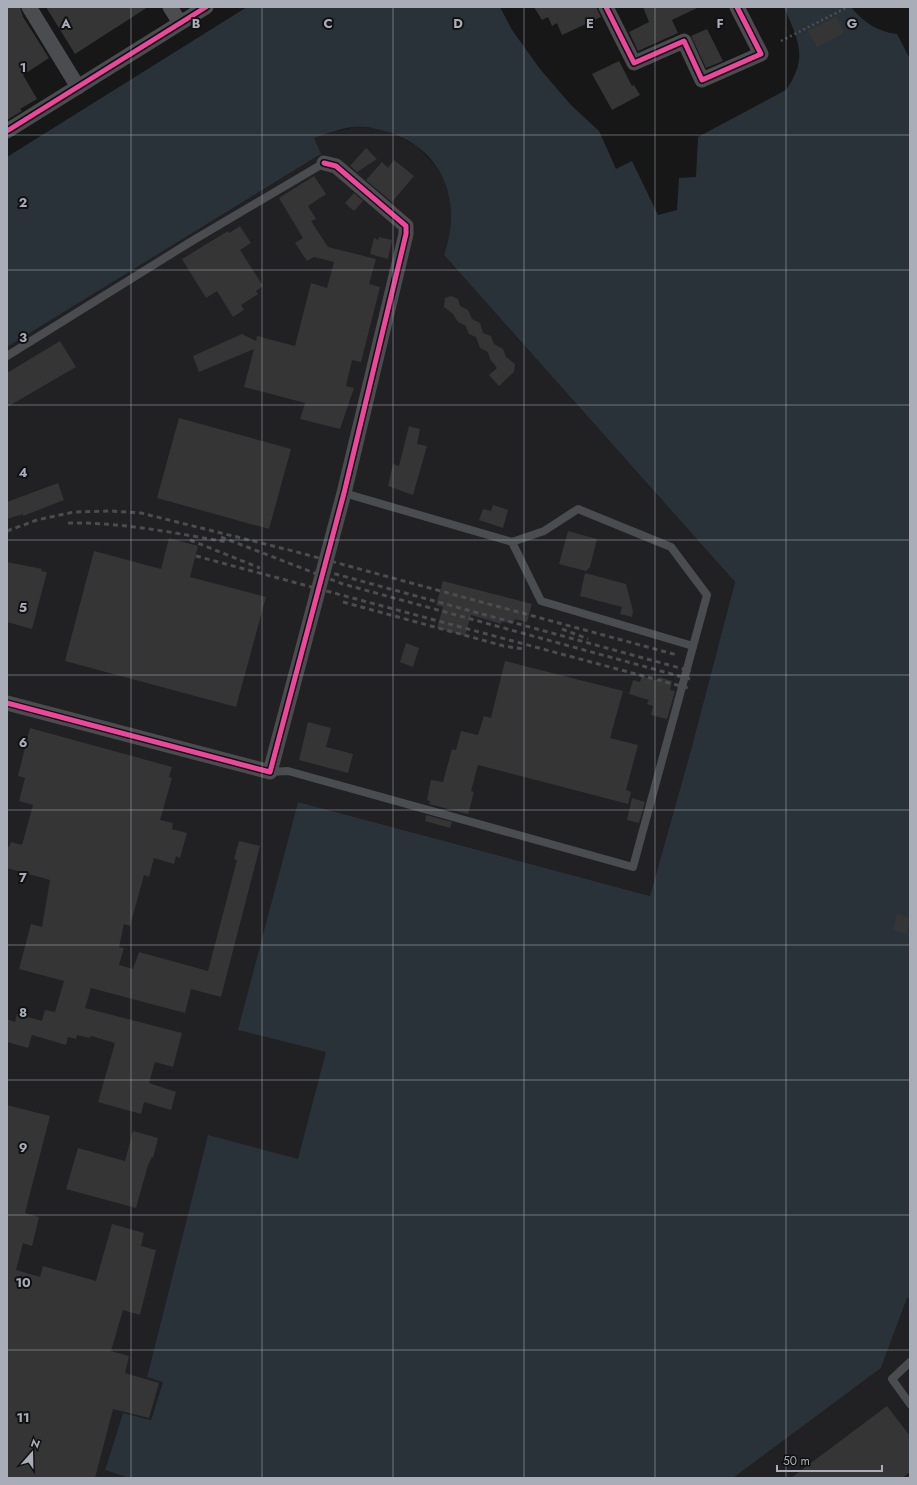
<svg xmlns="http://www.w3.org/2000/svg" width="917" height="1485" viewBox="0 0 917 1485" font-family="Jost,sans-serif">
<style>
.built{fill:#212123}
.water{fill:#2a3239}
.building{fill:#353536}
.lines{fill:none;stroke-linecap:round;stroke-linejoin:round}
.path{stroke:#4d4e52;stroke-width:2.5;stroke-dasharray:2 3;stroke-linecap:butt}
.service{stroke:#4b4c50;stroke-width:8}
.minor{stroke:#4b4c50;stroke-width:15}
.rail{stroke:#4b4c4f;stroke-width:3;stroke-dasharray:5 4;stroke-linecap:butt}
.cycleway-casing{stroke:#111113;stroke-width:8}
.cycleway{stroke:#ed469a;stroke-width:5}
.grid{fill:none;stroke:#a8adb8;stroke-width:1;stroke-opacity:0.55}
.grid-label{font-size:13px;text-anchor:middle;font-weight:bold;fill:#a8adb8;stroke:#111113;stroke-width:4;stroke-linejoin:round;paint-order:stroke}
</style>
<rect width="100%" height="100%" fill="#171717"/>
<g class="built">
<path d="M 356,127 L 378,128 L 400,137 L 418,147 L 432,162 L 444,177 L 450,197 L 452,217 L 450,240 L 444,255 L 735,582 L 691,750 L 650,896 L 298,802 L 239,1030 L 327,1052 L 298,1160 L 208,1136 L 147,1377 L 163,1381 L 151,1420 L 123,1413 L 105,1470 L 129,1478 L 7,1478 L 7,347 L 320,155 L 314,138 L 337,131 Z"/>
<path d="M 907,1298 L 910,1299 L 910,1478 L 733,1478 L 881,1368 Z"/>
</g>
<path class="water" d="M 247,7 L 500,7 L 512,30 L 540,69 L 571,105 L 599,131 L 616,169 L 632,161 L 658,215 L 677,210 L 679,178 L 696,177 L 698,137 L 786,90 C 809,57 798,40 784,7 L 851,7 C 863,22 878,32 897,34 L 910,59 L 910,1299 L 907,1298 L 881,1368 L 733,1478 L 129,1478 L 105,1470 L 123,1413 L 151,1420 L 163,1382 L 147,1377 L 208,1135 L 298,1159 L 326,1052 L 238,1030 L 298,802 L 650,896 L 691,750 L 735,582 L 444,255 C 462,205 446,154 394,134 C 381,130 369,126 355,127 C 341,128 327,134 314,138 L 321,154 L 7,347 L 7,157 Z"/>
<g class="building">
<path d="M 7,7 L 20,7 L 23,17 L 49,58 L 23,75 L 37,99 L 20,109 L 22,111 L 7,120 Z"/>
<path d="M 46,7 L 148,7 L 75,54 Z"/>
<path d="M 534,7 L 596,7 L 601,17 L 562,35 L 557,23 L 552,26 L 548,17 L 542,20 Z"/>
<path d="M 643,7 L 699,7 L 672,20 L 678,33 L 638,51 L 629,32 L 649,22 Z"/>
<path d="M 836,17 L 844,33 L 817,47 L 808,31 Z"/>
<path d="M 707,29 L 723,61 L 706,68 L 691,36 Z"/>
<path d="M 619,61 L 632,86 L 634,85 L 640,95 L 612,110 L 592,74 Z"/>
<path d="M 366,148 L 377,159 L 357,172 L 350,166 Z"/>
<path d="M 394,160 L 414,176 L 392,202 L 366,180 L 382,162 L 388,168 Z"/>
<path d="M 314,176 L 326,194 L 308,206 L 316,219 L 311,221 L 328,247 L 376,259 L 369,284 L 380,287 L 361,362 L 352,360 L 346,386 L 354,388 L 340,429 L 300,419 L 305,403 L 244,387 L 254,349 L 199,372 L 193,356 L 242,334 L 256,341 L 257,336 L 295,346 L 311,283 L 327,288 L 334,262 L 314,257 L 307,261 L 295,243 L 303,238 L 279,198 Z"/>
<path d="M 354,193 L 363,201 L 354,211 L 345,203 Z"/>
<path d="M 240,226 L 251,243 L 240,250 L 263,286 L 256,291 L 258,294 L 241,305 L 244,310 L 233,317 L 217,291 L 206,298 L 182,259 L 228,231 L 229,233 Z"/>
<path d="M 379,237 L 392,240 L 388,259 L 370,254 L 374,238 L 378,240 Z"/>
<path d="M 451,296 L 458,299 L 460,306 L 468,310 L 472,319 L 480,323 L 483,333 L 491,336 L 494,344 L 503,349 L 506,357 L 515,364 L 514,372 L 499,386 L 489,375 L 497,368 L 490,359 L 488,352 L 480,348 L 476,337 L 469,334 L 465,325 L 458,322 L 453,314 L 444,307 L 445,298 Z"/>
<path d="M 60,341 L 76,367 L 7,407 L 7,373 Z"/>
<path d="M 179,418 L 291,449 L 269,529 L 157,498 Z"/>
<path d="M 409,426 L 420,429 L 417,444 L 427,446 L 413,495 L 388,486 L 393,464 L 399,466 Z"/>
<path d="M 58,483 L 64,500 L 23,516 L 23,514 L 7,519 L 7,502 Z"/>
<path d="M 493,505 L 508,510 L 503,528 L 479,520 L 483,509 L 491,511 Z"/>
<path d="M 568,531 L 597,539 L 590,567 L 586,571 L 559,564 Z"/>
<path d="M 169,538 L 198,546 L 190,577 L 266,597 L 236,707 L 65,661 L 94,551 L 161,569 Z"/>
<path d="M 7,562 L 42,569 L 41,571 L 47,572 L 32,629 L 7,622 Z"/>
<path d="M 585,573 L 626,584 L 633,611 L 632,617 L 620,614 L 622,607 L 580,596 Z"/>
<path d="M 443,581 L 532,604 L 527,622 L 515,619 L 513,624 L 502,621 L 501,624 L 471,615 L 465,636 L 437,628 L 443,607 L 436,605 Z"/>
<path d="M 406,643 L 419,648 L 413,667 L 400,662 Z"/>
<path d="M 505,661 L 623,691 L 610,738 L 638,745 L 626,790 L 631,792 L 628,804 L 478,765 L 471,791 L 474,792 L 468,814 L 429,804 L 430,801 L 427,800 L 431,780 L 443,782 L 452,749 L 456,750 L 461,731 L 478,735 L 484,716 L 491,718 Z"/>
<path d="M 642,676 L 658,681 L 659,677 L 672,681 L 670,690 L 675,691 L 667,719 L 651,715 L 653,706 L 647,704 L 649,700 L 629,694 L 633,680 L 640,682 Z"/>
<path d="M 308,722 L 331,728 L 326,747 L 353,754 L 348,773 L 299,760 Z"/>
<path d="M 30,728 L 172,767 L 169,777 L 172,778 L 160,820 L 173,823 L 172,829 L 187,833 L 180,858 L 176,856 L 174,864 L 154,858 L 149,877 L 144,875 L 130,926 L 124,924 L 119,947 L 124,948 L 119,965 L 133,969 L 139,952 L 208,971 L 231,883 L 237,860 L 234,859 L 239,841 L 260,846 L 221,997 L 191,989 L 185,1013 L 91,988 L 85,1008 L 182,1033 L 173,1067 L 155,1062 L 149,1083 L 176,1092 L 171,1110 L 144,1102 L 141,1114 L 98,1102 L 115,1043 L 91,1036 L 90,1038 L 77,1035 L 76,1039 L 68,1037 L 66,1045 L 32,1035 L 28,1048 L 7,1042 L 7,1019 L 15,1022 L 17,1014 L 42,1021 L 45,1010 L 55,1012 L 64,981 L 19,969 L 31,924 L 42,927 L 50,880 L 7,868 L 7,846 L 9,847 L 11,842 L 22,845 L 33,805 L 19,801 L 25,778 L 18,776 Z"/>
<path d="M 632,798 L 645,802 L 639,823 L 627,820 Z"/>
<path d="M 426,815 L 452,822 L 450,828 L 425,821 Z"/>
<path d="M 897,914 L 910,918 L 907,934 L 893,930 Z"/>
<path d="M 7,1105 L 50,1116 L 25,1213 L 39,1217 L 32,1246 L 23,1243 L 16,1270 L 40,1277 L 43,1266 L 96,1281 L 112,1224 L 144,1233 L 141,1246 L 156,1250 L 140,1315 L 123,1310 L 111,1351 L 129,1356 L 125,1373 L 159,1383 L 149,1418 L 113,1409 L 95,1478 L 7,1478 Z"/>
<path d="M 133,1131 L 158,1138 L 153,1158 L 152,1157 L 148,1165 L 136,1208 L 66,1189 L 78,1148 L 125,1161 Z"/>
<path d="M 887,1406 L 910,1436 L 910,1472 L 902,1478 L 791,1478 Z"/>
</g>
<g class="lines">
<path class="path" d="M 781,41 L 848,7"/>
<g class="service">
<path d="M 7,356 L 192,241 L 324,163"/>
<path d="M 512,542 L 541,601 L 693,646"/>
<path d="M 270,772 L 288,771 L 633,867 L 707,595 L 671,547 L 578,509 L 544,531 L 512,542 L 344,493"/>
<path d="M 910,1362 L 892,1379 L 910,1404"/>
</g>
<g class="minor">
<path d="M 29,7 L 78,87"/>
<path d="M 170,7 L 180,23"/>
<path d="M 606,7 L 634,63 L 684,41 L 702,80 L 761,54 L 737,7"/>
<path d="M 7,131 L 206,7"/>
<path d="M 7,703 L 270,772 L 344,493 L 406,234 L 406,226 L 336,166 L 324,163"/>
</g>
<g class="rail">
<path d="M 68,523 C 122,522 174,533 227,542"/>
<path d="M 7,531 L 37,520 L 74,512 L 111,511 L 141,513 L 293,551 L 677,655"/>
<path d="M 221,537 L 343,584 L 690,679"/>
<path d="M 190,540 L 260,568"/>
<path d="M 196,556 L 688,688"/>
<path d="M 317,569 L 691,671"/>
<path d="M 343,602 L 504,646 L 523,649"/>
<path d="M 562,629 L 588,639"/>
</g>
<defs>
<g id="cycleway">
<path d="M 606,7 L 634,63 L 684,41 L 702,80 L 761,54 L 737,7"/>
<path d="M 7,131 L 206,7"/>
<path d="M 7,703 L 270,772 L 344,493 L 406,234 L 406,226 L 336,166 L 324,163"/>
</g>
</defs>
<use href="#cycleway" class="cycleway-casing"/>
<use href="#cycleway" class="cycleway"/>
</g>
<path class="grid" d="M 131,7 L 131,1478M 262,7 L 262,1478M 393,7 L 393,1478M 524,7 L 524,1478M 655,7 L 655,1478M 786,7 L 786,1478M 7,135 L 910,135M 7,270 L 910,270M 7,405 L 910,405M 7,540 L 910,540M 7,675 L 910,675M 7,810 L 910,810M 7,945 L 910,945M 7,1080 L 910,1080M 7,1215 L 910,1215M 7,1350 L 910,1350"/>
<g class="grid-label">
<text x="66" y="28">A</text>
<text x="196" y="28">B</text>
<text x="328" y="28">C</text>
<text x="458" y="28">D</text>
<text x="590" y="28">E</text>
<text x="720" y="28">F</text>
<text x="852" y="28">G</text>
<text x="23" y="72">1</text>
<text x="23" y="207">2</text>
<text x="23" y="342">3</text>
<text x="23" y="477">4</text>
<text x="23" y="612">5</text>
<text x="23" y="747">6</text>
<text x="23" y="882">7</text>
<text x="23" y="1017">8</text>
<text x="23" y="1152">9</text>
<text x="23" y="1287">10</text>
<text x="23" y="1422">11</text>
</g>
<rect width="917" height="1485" fill="none" stroke="#a8adb8" stroke-width="16"/>
<g transform="translate(32 1453) rotate(20)" stroke="#111113" stroke-width="3" paint-order="stroke">
<path d="M0-3L7 15L0 10L-7 15Z" fill="#a8adb8"/>
<text y="-6" font-size="11" font-weight="bold" text-anchor="middle" fill="#a8adb8">N</text>
</g>
<path d="M777 1465v6h105v-6" fill="none" stroke="#a8adb8" stroke-width="2"/>
<text x="783" y="1465" font-size="12" fill="#a8adb8" stroke="#111113" stroke-width="3" paint-order="stroke">50 m</text>
</svg>
